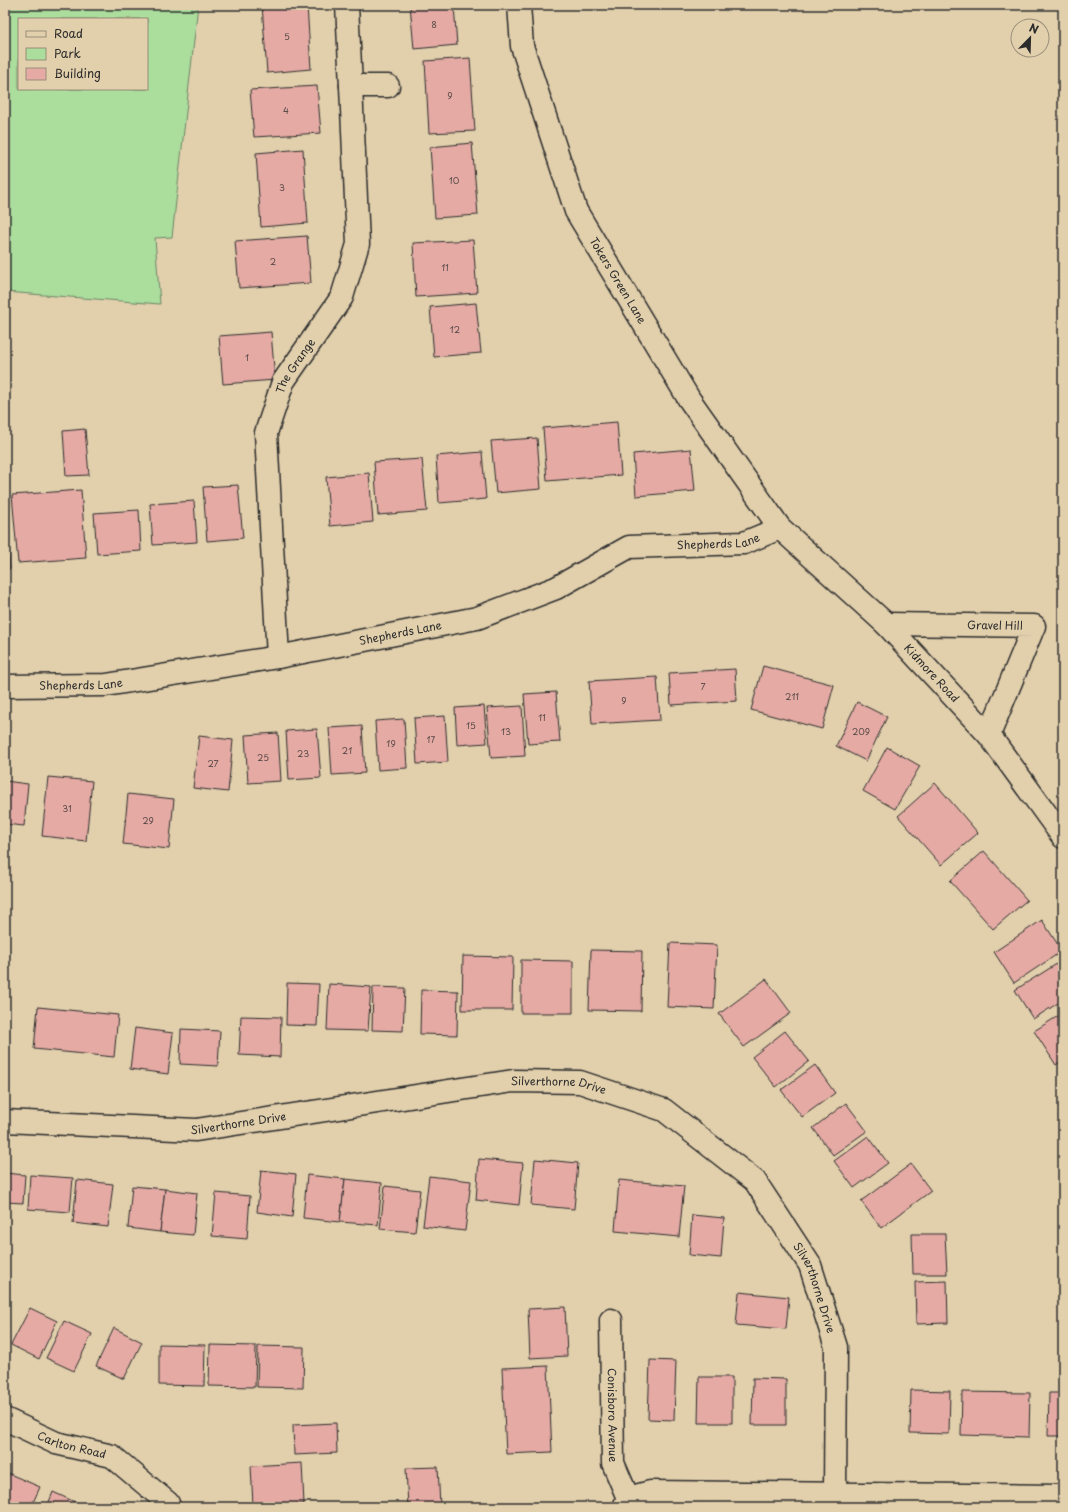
<svg xmlns="http://www.w3.org/2000/svg" width="1068" height="1512" viewBox="0 0 1068 1512" font-family="'Playpen Sans',sans-serif">
<style>
.green{fill:#abdd9d;stroke:#6b8464;fill-rule:evenodd}
.building{fill:#e5aaa4;stroke:#2b2b2b}
.lines{fill:none;stroke-linecap:round;stroke-linejoin:round}
.minor-casing{stroke:#2b2b2b;stroke-width:25}
.minor{stroke:#e2d0ad;stroke-width:22}
.labels{text-anchor:middle;stroke-width:4;stroke-linejoin:round;paint-order:stroke}
.number-label{font-size:9px;fill:#5a4b49}
.street-label{font-size:11px;fill:#2b2b2b;stroke:#e2d0ad}
</style>
<rect width="100%" height="100%" fill="#e2d0ad"/>
<filter id="ink" filterUnits="userSpaceOnUse"><feTurbulence type="fractalNoise" baseFrequency=".025" numOctaves="2"/><feDisplacementMap in="SourceGraphic" scale="8" xChannelSelector="R" yChannelSelector="G"/><feConvolveMatrix kernelMatrix="1 2 1 2 8 2 1 2 1" color-interpolation-filters="sRGB"/></filter>
<g filter="url(#ink)">
<path class="green" d="M 5,5 L 198,5 L 172,237 L 155,238 L 160,304 L 5,292 ZM 19,19 L 147,19 L 147,89 L 19,89 Z"/>
<g class="building">
<path d="M 262,5 L 307,5 L 311,69 L 267,73 Z"/>
<path d="M 410,5 L 454,5 L 457,45 L 414,49 Z"/>
<path d="M 470,58 L 475,131 L 429,133 L 425,61 Z"/>
<path d="M 317,86 L 321,133 L 254,137 L 250,90 Z"/>
<path d="M 472,143 L 478,215 L 435,218 L 430,147 Z"/>
<path d="M 303,149 L 308,223 L 261,227 L 256,153 Z"/>
<path d="M 307,236 L 311,283 L 239,288 L 235,241 Z"/>
<path d="M 473,240 L 477,293 L 416,297 L 413,243 Z"/>
<path d="M 476,303 L 481,353 L 434,357 L 430,307 Z"/>
<path d="M 271,332 L 275,380 L 223,384 L 219,336 Z"/>
<path d="M 617,422 L 621,475 L 547,481 L 543,428 Z"/>
<path d="M 85,429 L 89,475 L 66,476 L 63,431 Z"/>
<path d="M 537,438 L 541,489 L 496,493 L 491,441 Z"/>
<path d="M 691,449 L 695,491 L 636,496 L 633,454 Z"/>
<path d="M 482,452 L 486,499 L 439,503 L 436,456 Z"/>
<path d="M 422,459 L 427,511 L 378,515 L 374,462 Z"/>
<path d="M 369,473 L 373,522 L 330,526 L 326,477 Z"/>
<path d="M 238,485 L 243,538 L 207,541 L 203,487 Z"/>
<path d="M 81,490 L 86,558 L 18,563 L 12,495 Z"/>
<path d="M 194,501 L 197,542 L 153,545 L 150,504 Z"/>
<path d="M 139,510 L 141,551 L 97,554 L 94,513 Z"/>
<path d="M 6,519 L 10,569 L 5,569 L 5,520 Z"/>
<path d="M 763,666 L 834,685 L 822,729 L 751,710 Z"/>
<path d="M 735,669 L 737,701 L 671,705 L 669,673 Z"/>
<path d="M 657,677 L 660,720 L 592,724 L 589,681 Z"/>
<path d="M 556,692 L 560,742 L 528,744 L 524,694 Z"/>
<path d="M 857,702 L 887,717 L 866,761 L 836,746 Z"/>
<path d="M 484,706 L 487,743 L 457,745 L 455,708 Z"/>
<path d="M 522,706 L 525,756 L 491,758 L 487,708 Z"/>
<path d="M 445,716 L 448,762 L 417,764 L 414,718 Z"/>
<path d="M 404,719 L 407,768 L 378,770 L 375,721 Z"/>
<path d="M 362,726 L 365,773 L 332,775 L 329,728 Z"/>
<path d="M 317,729 L 321,778 L 289,780 L 286,731 Z"/>
<path d="M 278,733 L 281,781 L 248,783 L 245,735 Z"/>
<path d="M 199,736 L 233,740 L 228,792 L 193,788 Z"/>
<path d="M 887,747 L 920,766 L 895,809 L 863,791 Z"/>
<path d="M 48,777 L 92,781 L 86,841 L 42,836 Z"/>
<path d="M 5,781 L 28,784 L 24,826 L 5,824 Z"/>
<path d="M 935,783 L 978,833 L 941,865 L 898,816 Z"/>
<path d="M 128,794 L 174,799 L 169,849 L 123,844 Z"/>
<path d="M 984,851 L 1027,900 L 993,929 L 950,881 Z"/>
<path d="M 1042,920 L 1062,951 L 1014,983 L 994,952 Z"/>
<path d="M 670,943 L 717,945 L 714,1009 L 667,1007 Z"/>
<path d="M 591,950 L 642,951 L 641,1011 L 589,1010 Z"/>
<path d="M 463,956 L 513,957 L 512,1010 L 462,1010 Z"/>
<path d="M 521,960 L 573,961 L 573,1013 L 521,1013 Z"/>
<path d="M 1063,960 L 1063,1000 L 1033,1019 L 1015,990 Z"/>
<path d="M 766,979 L 791,1013 L 744,1047 L 719,1014 Z"/>
<path d="M 287,983 L 319,984 L 317,1026 L 286,1025 Z"/>
<path d="M 329,984 L 371,987 L 368,1031 L 327,1030 Z"/>
<path d="M 373,987 L 405,988 L 403,1031 L 372,1030 Z"/>
<path d="M 421,990 L 458,991 L 457,1035 L 420,1034 Z"/>
<path d="M 38,1007 L 118,1015 L 114,1057 L 34,1049 Z"/>
<path d="M 1063,1013 L 1063,1060 L 1056,1065 L 1034,1031 Z"/>
<path d="M 241,1016 L 281,1017 L 280,1057 L 239,1055 Z"/>
<path d="M 135,1028 L 173,1033 L 168,1074 L 130,1069 Z"/>
<path d="M 181,1029 L 220,1031 L 218,1066 L 180,1064 Z"/>
<path d="M 785,1031 L 809,1061 L 776,1087 L 752,1057 Z"/>
<path d="M 815,1065 L 835,1093 L 802,1117 L 781,1090 Z"/>
<path d="M 846,1103 L 867,1131 L 833,1155 L 813,1128 Z"/>
<path d="M 868,1136 L 888,1163 L 854,1188 L 834,1161 Z"/>
<path d="M 479,1159 L 523,1163 L 519,1205 L 476,1200 Z"/>
<path d="M 535,1159 L 578,1163 L 574,1209 L 531,1205 Z"/>
<path d="M 911,1164 L 931,1191 L 881,1228 L 861,1201 Z"/>
<path d="M 261,1170 L 296,1174 L 292,1217 L 257,1212 Z"/>
<path d="M 5,1173 L 25,1175 L 23,1203 L 5,1202 Z"/>
<path d="M 30,1175 L 73,1178 L 70,1212 L 28,1209 Z"/>
<path d="M 307,1175 L 345,1179 L 340,1222 L 303,1218 Z"/>
<path d="M 429,1176 L 471,1181 L 465,1231 L 423,1226 Z"/>
<path d="M 345,1179 L 382,1183 L 378,1225 L 340,1222 Z"/>
<path d="M 77,1180 L 113,1184 L 108,1227 L 73,1223 Z"/>
<path d="M 619,1180 L 684,1186 L 679,1237 L 615,1231 Z"/>
<path d="M 132,1186 L 165,1189 L 160,1232 L 128,1228 Z"/>
<path d="M 385,1186 L 420,1190 L 415,1232 L 380,1229 Z"/>
<path d="M 165,1189 L 197,1193 L 193,1235 L 160,1232 Z"/>
<path d="M 216,1193 L 250,1196 L 247,1239 L 212,1236 Z"/>
<path d="M 692,1215 L 724,1218 L 721,1258 L 689,1255 Z"/>
<path d="M 912,1234 L 945,1234 L 947,1274 L 913,1274 Z"/>
<path d="M 947,1281 L 948,1323 L 916,1324 L 915,1282 Z"/>
<path d="M 739,1292 L 789,1297 L 786,1329 L 736,1325 Z"/>
<path d="M 565,1307 L 567,1356 L 530,1358 L 528,1309 Z"/>
<path d="M 30,1308 L 57,1321 L 39,1359 L 11,1345 Z"/>
<path d="M 64,1321 L 92,1334 L 74,1371 L 46,1358 Z"/>
<path d="M 114,1328 L 142,1342 L 124,1379 L 96,1366 Z"/>
<path d="M 159,1344 L 205,1345 L 204,1386 L 159,1385 Z"/>
<path d="M 210,1345 L 256,1346 L 255,1387 L 209,1386 Z"/>
<path d="M 258,1346 L 304,1347 L 303,1388 L 257,1387 Z"/>
<path d="M 650,1360 L 676,1361 L 674,1420 L 648,1419 Z"/>
<path d="M 548,1366 L 552,1452 L 506,1454 L 502,1368 Z"/>
<path d="M 699,1377 L 732,1377 L 732,1423 L 698,1423 Z"/>
<path d="M 753,1378 L 786,1379 L 786,1425 L 752,1425 Z"/>
<path d="M 911,1390 L 950,1391 L 949,1434 L 910,1433 Z"/>
<path d="M 962,1392 L 1030,1393 L 1029,1437 L 961,1435 Z"/>
<path d="M 1049,1393 L 1063,1393 L 1063,1436 L 1048,1436 Z"/>
<path d="M 336,1423 L 337,1453 L 294,1455 L 293,1425 Z"/>
<path d="M 302,1463 L 304,1504 L 253,1506 L 251,1466 Z"/>
<path d="M 438,1467 L 440,1506 L 408,1507 L 406,1468 Z"/>
<path d="M 5,1472 L 40,1487 L 31,1507 L 5,1507 Z"/>
<path d="M 53,1492 L 86,1507 L 47,1507 Z"/>
</g>
<g class="lines">
<defs>
<g id="minor">
<path d="M 347,5 L 351,86"/>
<path id="s1" d="M 519,5 L 522,46 L 576,211 L 689,399 L 780,528 L 886,624 L 989,735 L 1063,837"/>
<path id="s2" d="M 886,624 L 1034,626 L 989,735"/>
<path id="s3" d="M 278,657 L 266,433 L 283,382 L 342,297 L 358,244 L 351,86 L 388,86"/>
<path id="s4" d="M 5,686 L 106,685 L 278,657 L 477,618 L 556,588 L 629,547 L 744,543 L 780,528"/>
<path id="s5" d="M 5,1121 L 196,1130 L 513,1081 L 580,1082 L 664,1110 L 755,1181 L 810,1265 L 836,1347 L 835,1494"/>
<path id="s6" d="M 611,1320 L 613,1463 L 628,1498 L 624,1507"/>
<path id="s7" d="M 5,1419 L 56,1443 L 112,1456 L 168,1503 L 169,1507"/>
<path d="M 628,1498 L 650,1492 L 1063,1496"/>
</g>
</defs>
<use href="#minor" class="minor-casing"/>
<use href="#minor" class="minor"/>
</g>
</g>
<g class="labels">
<g class="number-label">
<text x="434" y="28">8</text>
<text x="287" y="40">5</text>
<text x="450" y="99">9</text>
<text x="286" y="114">4</text>
<text x="454" y="184">10</text>
<text x="282" y="191">3</text>
<text x="273" y="265">2</text>
<text x="445" y="271">11</text>
<text x="455" y="333">12</text>
<text x="247" y="361">1</text>
<text x="703" y="690">7</text>
<text x="792" y="700">211</text>
<text x="624" y="704">9</text>
<text x="542" y="721">11</text>
<text x="471" y="729">15</text>
<text x="506" y="735">13</text>
<text x="861" y="735">209</text>
<text x="431" y="743">17</text>
<text x="391" y="747">19</text>
<text x="347" y="754">21</text>
<text x="303" y="757">23</text>
<text x="263" y="761">25</text>
<text x="213" y="767">27</text>
<text x="67" y="812">31</text>
<text x="148" y="824">29</text>
</g>
<g class="street-label">
<text dy="4" stroke="none"><textPath href="#s1" startOffset="296">Tokers Green Lane</textPath></text>
<text dy="4" stroke="none"><textPath href="#s3" startOffset="298">The Grange</textPath></text>
<text dy="4" stroke="none"><textPath href="#s4" startOffset="736">Shepherds Lane</textPath></text>
<text dy="4" stroke="none"><textPath href="#s2" startOffset="109">Gravel Hill</textPath></text>
<text dy="4" stroke="none"><textPath href="#s4" startOffset="400">Shepherds Lane</textPath></text>
<text dy="4" stroke="none"><textPath href="#s1" startOffset="802">Kidmore Road</textPath></text>
<text dy="4" stroke="none"><textPath href="#s4" startOffset="76">Shepherds Lane</textPath></text>
<text dy="4" stroke="none"><textPath href="#s5" startOffset="558">Silverthorne Drive</textPath></text>
<text dy="4" stroke="none"><textPath href="#s5" startOffset="234">Silverthorne Drive</textPath></text>
<text dy="4" stroke="none"><textPath href="#s5" startOffset="906">Silverthorne Drive</textPath></text>
<text dy="4" stroke="none"><textPath href="#s6" startOffset="95">Conisboro Avenue</textPath></text>
<text dy="4" stroke="none"><textPath href="#s7" startOffset="72">Carlton Road</textPath></text>
</g>
</g>
<rect width="1068" height="1512" fill="none" stroke="#e2d0ad" stroke-width="20"/>
<rect x="10" y="10" width="1048" height="1492" fill="none" stroke="#2b2b2b" stroke-width="1.5" filter="url(#ink)"/>
<rect x="18" y="18" width="130" height="72" fill="#e2d0ad" stroke="#998e79"/>
<rect x="26" y="31" width="20" height="6" fill="#e2d0ad" stroke="#998e79"/>
<text x="54" y="38" font-size="12" fill="#2b2b2b">Road</text>
<rect x="26" y="48" width="20" height="12" fill="#abdd9d" stroke="#998e79"/>
<text x="54" y="58" font-size="12" fill="#2b2b2b">Park</text>
<rect x="26" y="68" width="20" height="12" fill="#e5aaa4" stroke="#998e79"/>
<text x="54" y="78" font-size="12" fill="#2b2b2b">Building</text>
<g transform="translate(1030 38) rotate(23)"><circle r="19" fill="#e2d0ad" stroke="#998e79"/>
<path d="M0-3L7 15L0 10L-7 15Z" fill="#2b2b2b"/>
<text y="-6" font-size="11" font-weight="bold" text-anchor="middle" fill="#2b2b2b">N</text>
</g>
</svg>
